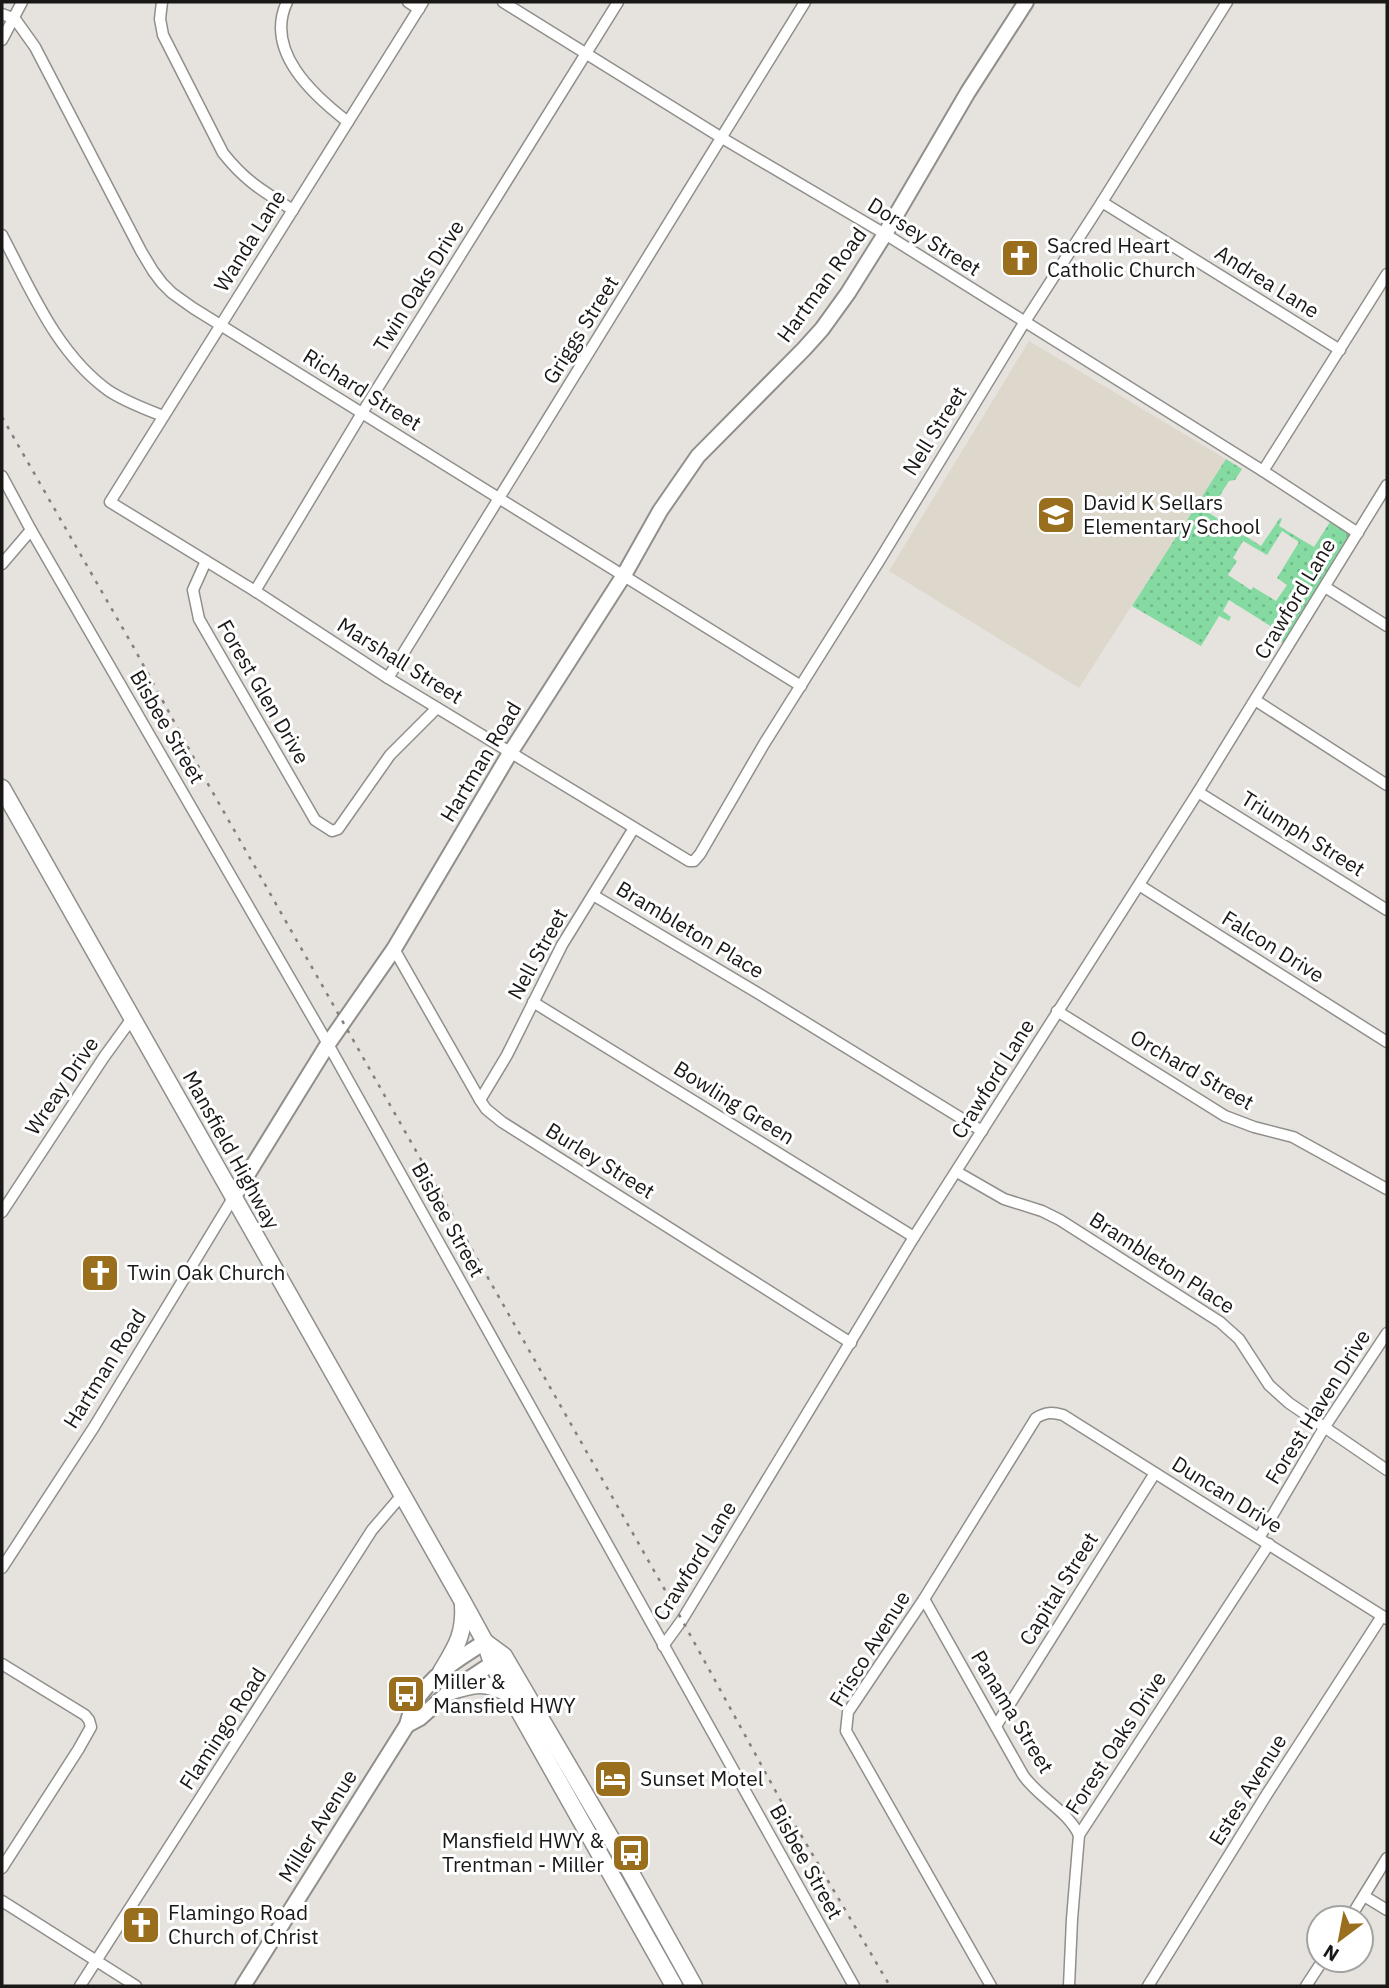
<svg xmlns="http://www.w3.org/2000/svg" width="1389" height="1988" viewBox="0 0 1389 1988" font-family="'IBM Plex Sans',sans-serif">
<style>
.built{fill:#ded7cc}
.grass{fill:url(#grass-dots);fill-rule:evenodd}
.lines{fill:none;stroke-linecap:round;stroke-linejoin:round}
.street-casing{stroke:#918f8b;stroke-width:13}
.secondary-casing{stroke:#918f8b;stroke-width:18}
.primary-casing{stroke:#918f8b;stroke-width:19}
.street{stroke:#fff;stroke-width:10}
.secondary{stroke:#fff;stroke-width:14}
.primary{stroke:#fff;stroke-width:16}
.rail{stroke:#83817f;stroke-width:2.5;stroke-dasharray:3.5 7;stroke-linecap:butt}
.labels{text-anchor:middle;stroke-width:6;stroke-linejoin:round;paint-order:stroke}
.street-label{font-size:21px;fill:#191817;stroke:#fff}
.poi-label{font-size:21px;fill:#191817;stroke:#fff;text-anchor:start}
</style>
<defs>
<pattern id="grass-dots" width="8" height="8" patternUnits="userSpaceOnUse" patternTransform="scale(1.75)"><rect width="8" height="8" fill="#84daa1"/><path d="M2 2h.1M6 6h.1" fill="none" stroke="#71ba8a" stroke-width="1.8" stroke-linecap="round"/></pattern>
</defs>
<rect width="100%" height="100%" fill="#e6e3df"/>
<path class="built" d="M 1029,341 L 1226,459 L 1079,688 L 889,571 Z"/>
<path class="grass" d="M 1226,459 L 1242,469 L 1235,480 L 1229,481 L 1209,513 L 1261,546 L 1280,518 L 1282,519 L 1279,526 L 1314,547 L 1330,522 L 1350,535 L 1283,643 L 1272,636 L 1275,629 L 1229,600 L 1223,611 L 1231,617 L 1229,621 L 1219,616 L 1201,646 L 1132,606 ZM 1282,531 L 1299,542 L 1277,578 L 1287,585 L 1276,601 L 1253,587 L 1251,590 L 1228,575 L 1237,561 L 1233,558 L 1243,541 L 1267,555 Z"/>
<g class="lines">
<defs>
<g id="street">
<path d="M 162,2 L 160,19 L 163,35 L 223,153 C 246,182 263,191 293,210"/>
<path d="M 287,2 C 264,51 313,95 348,122"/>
<path d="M 408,2 L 419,9"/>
<path d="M 423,2 L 110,502 L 255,591 L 388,678 L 689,861 L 694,861 L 700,854 L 764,744 L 879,561 L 1024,323 L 1102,202 L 1227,2"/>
<path d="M 503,2 L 722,138 L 885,234 L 1263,471 L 1358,533"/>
<path d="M 2,14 L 15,19 L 35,47 L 141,251 L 153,271 L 162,283 L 172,293 L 193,308 L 801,686"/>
<path d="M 2,40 L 22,2"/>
<path d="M 1102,202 L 1340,350"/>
<path d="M 2,235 C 31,290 57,354 109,391 C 126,402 145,409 163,416"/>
<path d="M 1263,471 L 1387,274"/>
<path d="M 2,476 L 31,530 L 328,1044 L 854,1986"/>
<path d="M 206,561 L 193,590 L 199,619 L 315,820 L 332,831 L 338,829 L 390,755 L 437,708"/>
<path d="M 2,564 L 31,530"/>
<path d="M 1325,587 L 1387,626"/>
<path d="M 255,591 L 362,413 L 618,2"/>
<path d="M 388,678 L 805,2"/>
<path d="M 1255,700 L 1387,785"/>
<path d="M 1198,792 L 1387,910"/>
<path d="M 1139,885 L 1387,1042"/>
<path d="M 593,895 L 761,995 L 982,1131"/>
<path d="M 394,949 L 480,1100 L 486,1109 L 502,1122 L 851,1343"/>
<path d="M 533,1002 L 914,1237"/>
<path d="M 1057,1011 L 1225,1116 L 1254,1127 L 1293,1137 L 1387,1189"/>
<path d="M 480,1100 L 507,1055 L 562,945 L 634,828"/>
<path d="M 957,1172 L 1004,1199 L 1042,1211 L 1060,1220 L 1220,1322 L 1239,1339 L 1269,1385 L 1289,1403 L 1387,1470"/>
<path d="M 2,1212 L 104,1057 L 133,1017"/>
<path d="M 1259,1538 L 1324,1428 L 1387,1333"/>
<path d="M 2,1568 L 94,1427 L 233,1198"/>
<path d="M 924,1599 L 1023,1775 C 1039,1798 1067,1810 1079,1835"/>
<path d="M 663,1646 L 682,1620 L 914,1237 L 1198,792 L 1387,485"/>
<path d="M 2,1664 L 85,1715 L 89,1720 L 91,1727 L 78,1750 L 2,1868"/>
<path d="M 996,1726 L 1155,1473"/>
<path d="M 1364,1896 L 1387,1910"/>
<path d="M 2,1901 L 136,1986"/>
<path d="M 1350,1918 L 1387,1858"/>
<path d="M 80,1986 L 372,1530 L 402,1495"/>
<path d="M 991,1986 L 846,1731 L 848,1712 L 924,1599 L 1036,1418 C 1046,1412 1052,1412 1063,1415 L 1387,1619"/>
<path d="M 1069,1986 L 1072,1919 L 1079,1835 L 1269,1544"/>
<path d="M 1148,1986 L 1267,1794 L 1382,1616"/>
<path d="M 1306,1986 L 1323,1960"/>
</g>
<g id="secondary">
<path d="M 233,1198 L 328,1044 L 394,949 L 510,753 L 624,575 L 660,511 L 698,456 L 804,349 L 822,329 L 848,293 L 885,234 L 968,92 L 1026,2"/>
<path d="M 407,1725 L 420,1718 L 449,1692 L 499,1659"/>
<path d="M 243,1986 L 407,1725 C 409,1718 411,1710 414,1704 C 430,1676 459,1658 485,1642"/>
</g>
<g id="primary">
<path d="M 2,788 L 463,1602 L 485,1642 L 492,1663 L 674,1986"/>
<path d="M 485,1642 L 504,1656 L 626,1864 L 694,1986"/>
<path d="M 441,1672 C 456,1647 465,1634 463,1604"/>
<path d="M 449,1692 C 474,1684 485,1681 509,1694"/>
</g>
</defs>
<use href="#street" class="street-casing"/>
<use href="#secondary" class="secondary-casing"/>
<use href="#primary" class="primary-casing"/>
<use href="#street" class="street"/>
<use href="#secondary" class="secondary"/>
<use href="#primary" class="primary"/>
<path class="rail" d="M 2,417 L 134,648 L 208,784 L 682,1620 L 781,1801 L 890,1986"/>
</g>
<defs>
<symbol id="church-square" viewBox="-11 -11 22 22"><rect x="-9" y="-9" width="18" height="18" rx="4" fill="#996e1c" stroke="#fff"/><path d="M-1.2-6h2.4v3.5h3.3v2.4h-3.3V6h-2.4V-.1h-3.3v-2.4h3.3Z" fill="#fff"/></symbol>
<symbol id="school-square" viewBox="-11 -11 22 22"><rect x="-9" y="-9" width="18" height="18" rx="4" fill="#996e1c" stroke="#fff"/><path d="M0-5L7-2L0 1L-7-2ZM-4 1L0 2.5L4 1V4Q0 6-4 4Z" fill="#fff"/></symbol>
<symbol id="bus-square" viewBox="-11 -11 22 22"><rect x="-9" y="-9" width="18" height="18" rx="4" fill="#996e1c" stroke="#fff"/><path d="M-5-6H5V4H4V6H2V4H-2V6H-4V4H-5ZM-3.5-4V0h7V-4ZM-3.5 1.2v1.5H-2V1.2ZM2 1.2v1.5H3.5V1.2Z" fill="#fff"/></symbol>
<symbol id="hotel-square" viewBox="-11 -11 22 22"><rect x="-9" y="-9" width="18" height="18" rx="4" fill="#996e1c" stroke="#fff"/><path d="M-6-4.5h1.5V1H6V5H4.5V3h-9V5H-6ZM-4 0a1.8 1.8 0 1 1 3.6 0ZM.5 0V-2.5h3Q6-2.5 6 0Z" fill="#fff"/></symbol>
</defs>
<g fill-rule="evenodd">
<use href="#church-square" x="998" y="236" width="44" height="44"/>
<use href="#school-square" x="1034" y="493" width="44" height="44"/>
<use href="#church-square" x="78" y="1251" width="44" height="44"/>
<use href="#bus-square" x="384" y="1672" width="44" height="44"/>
<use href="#hotel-square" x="591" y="1757" width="44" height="44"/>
<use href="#bus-square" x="609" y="1831" width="44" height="44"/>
<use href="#church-square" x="119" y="1903" width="44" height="44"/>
</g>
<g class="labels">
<g class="street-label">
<text transform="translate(924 237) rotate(32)" y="7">Dorsey Street</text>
<text transform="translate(250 241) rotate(-58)" y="7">Wanda Lane</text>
<text transform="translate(1267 282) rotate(32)" y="7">Andrea Lane</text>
<text transform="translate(822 285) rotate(-54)" y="7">Hartman Road</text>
<text transform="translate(419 286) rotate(-58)" y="7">Twin Oaks Drive</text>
<text transform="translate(581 330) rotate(-58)" y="7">Griggs Street</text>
<text transform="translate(362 390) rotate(32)" y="7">Richard Street</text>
<text transform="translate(935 431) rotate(-58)" y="7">Nell Street</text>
<text transform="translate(1295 599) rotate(-59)" y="7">Crawford Lane</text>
<text transform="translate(400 661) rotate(32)" y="7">Marshall Street</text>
<text transform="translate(263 692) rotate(60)" y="7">Forest Glen Drive</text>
<text transform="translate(167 727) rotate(60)" y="7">Bisbee Street</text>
<text transform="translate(481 762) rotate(-59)" y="7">Hartman Road</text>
<text transform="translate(1303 834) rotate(32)" y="7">Triumph Street</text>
<text transform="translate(690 930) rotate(31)" y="7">Brambleton Place</text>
<text transform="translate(1273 947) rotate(32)" y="7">Falcon Drive</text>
<text transform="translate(538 954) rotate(-61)" y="7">Nell Street</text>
<text transform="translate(1192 1070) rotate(30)" y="7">Orchard Street</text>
<text transform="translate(993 1079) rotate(-58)" y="7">Crawford Lane</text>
<text transform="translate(62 1086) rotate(-56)" y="7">Wreay Drive</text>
<text transform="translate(734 1103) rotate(32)" y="7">Bowling Green</text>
<text transform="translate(231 1150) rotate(61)" y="7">Mansfield Highway</text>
<text transform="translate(600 1161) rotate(32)" y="7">Burley Street</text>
<text transform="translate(448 1220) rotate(61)" y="7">Bisbee Street</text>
<text transform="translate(1162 1263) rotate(33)" y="7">Brambleton Place</text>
<text transform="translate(105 1369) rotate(-58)" y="7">Hartman Road</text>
<text transform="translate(1318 1407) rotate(-58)" y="7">Forest Haven Drive</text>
<text transform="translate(1227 1495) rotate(32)" y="7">Duncan Drive</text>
<text transform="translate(695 1561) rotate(-58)" y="7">Crawford Lane</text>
<text transform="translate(1059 1589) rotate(-58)" y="7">Capital Street</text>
<text transform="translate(870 1649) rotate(-58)" y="7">Frisco Avenue</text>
<text transform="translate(1012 1712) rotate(59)" y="7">Panama Street</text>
<text transform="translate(223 1729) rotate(-57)" y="7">Flamingo Road</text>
<text transform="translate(1116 1743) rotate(-57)" y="7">Forest Oaks Drive</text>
<text transform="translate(1248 1790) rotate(-58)" y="7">Estes Avenue</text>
<text transform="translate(318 1826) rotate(-58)" y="7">Miller Avenue</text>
<text transform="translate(806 1862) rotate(61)" y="7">Bisbee Street</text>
</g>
<g class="poi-label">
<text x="1047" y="253">Sacred Heart<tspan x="1047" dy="24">Catholic Church</tspan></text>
<text x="1083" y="510">David K Sellars<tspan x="1083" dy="24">Elementary School</tspan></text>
<text x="127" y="1280">Twin Oak Church</text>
<text x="433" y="1689">Miller &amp;<tspan x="433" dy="24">Mansfield HWY</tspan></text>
<text x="640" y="1786">Sunset Motel</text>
<text x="604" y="1848" text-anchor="end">Mansfield HWY &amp;<tspan x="604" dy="24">Trentman - Miller</tspan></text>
<text x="168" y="1920">Flamingo Road<tspan x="168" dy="24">Church of Christ</tspan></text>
</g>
</g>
<rect width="1389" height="1988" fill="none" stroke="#191817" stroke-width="7"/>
<g transform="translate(1340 1939) rotate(212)"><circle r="33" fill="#ffffff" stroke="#a3a3a2" stroke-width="2"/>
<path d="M0-5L12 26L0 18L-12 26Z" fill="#996e1c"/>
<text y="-10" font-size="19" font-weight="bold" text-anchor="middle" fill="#191817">N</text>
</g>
</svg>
